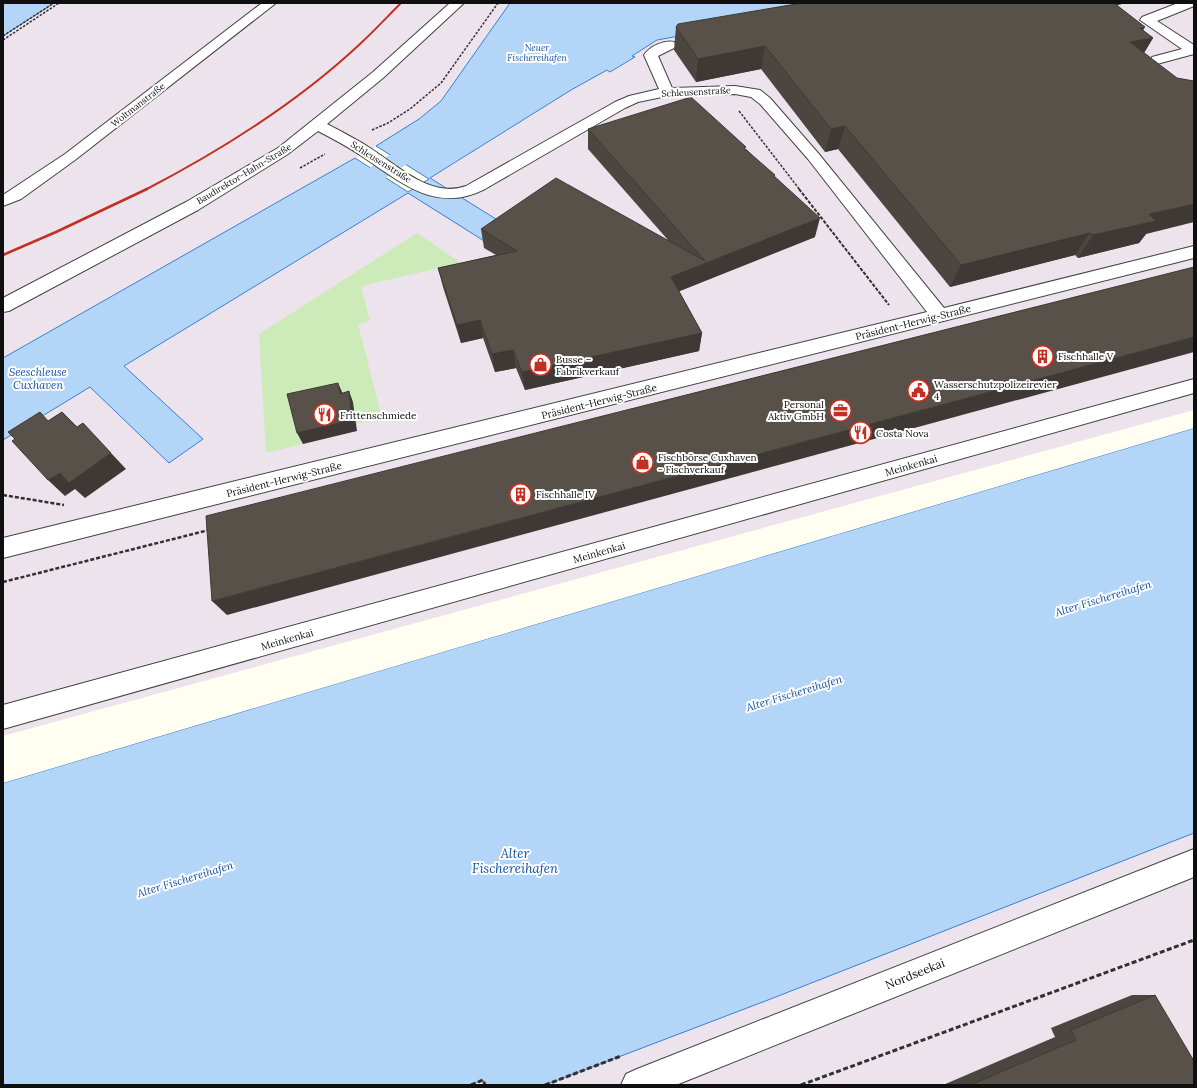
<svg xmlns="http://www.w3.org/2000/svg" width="1197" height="1088" viewBox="0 0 1197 1088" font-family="Lora,serif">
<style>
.industrial{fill:#ede3ed}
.green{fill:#ccebb8}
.water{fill:#b3d5f8;stroke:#387fd1}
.pier{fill:#fffef0}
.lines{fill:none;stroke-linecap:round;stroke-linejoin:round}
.canal{fill:#b3d5f8;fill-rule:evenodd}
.minor-casing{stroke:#424242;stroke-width:2}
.path-far3{stroke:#313131;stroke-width:1.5;stroke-dasharray:2.5 1.5;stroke-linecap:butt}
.path-far2{stroke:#313131;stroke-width:2;stroke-dasharray:3.5 1.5;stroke-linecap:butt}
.path-far1{stroke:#313131;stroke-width:2.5;stroke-dasharray:4 2;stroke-linecap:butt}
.path{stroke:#313131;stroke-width:3;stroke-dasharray:5 2.5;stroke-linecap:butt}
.minor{fill:#fff;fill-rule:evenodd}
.rail-far1{stroke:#c33022;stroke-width:2}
.rail{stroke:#c33022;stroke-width:2.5}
.wall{fill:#4c4640}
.shaded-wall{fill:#3e3934}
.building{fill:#58514a;stroke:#3e3934}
.labels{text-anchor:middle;stroke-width:4;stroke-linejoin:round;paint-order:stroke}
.far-water-label{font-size:9px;font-style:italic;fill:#1352a5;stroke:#fff}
.far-street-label{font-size:9px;fill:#0f0f0f;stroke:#fff}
.street-label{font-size:10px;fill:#0f0f0f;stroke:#fff}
.poi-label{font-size:10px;fill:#0f0f0f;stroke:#fff;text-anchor:start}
.water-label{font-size:11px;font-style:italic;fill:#1352a5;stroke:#fff}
.near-street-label{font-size:12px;fill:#0f0f0f;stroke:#fff}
.near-water-label{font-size:13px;font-style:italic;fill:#1352a5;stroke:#fff}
</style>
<rect width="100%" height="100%" fill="#fffef0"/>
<g class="industrial">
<path d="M 54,3 L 510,3 L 441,101 L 419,119 L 379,145 L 3,358 L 3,36 Z"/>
<path d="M 866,3 L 1194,3 L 1194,410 L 3,736 L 3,440 L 409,192 L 571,90 L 607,70 L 611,72 L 634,58 L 632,56 L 657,40 Z"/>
<path d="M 1194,833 L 1194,1085 L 545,1085 L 768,1000 Z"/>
</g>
<path class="green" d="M 417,233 L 461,263 L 361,286 L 370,321 L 358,324 L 382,418 L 356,424 L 353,403 L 303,444 L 266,453 L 259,334 Z"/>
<g class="water">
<path d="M 3,3 L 54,3 L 3,36 Z"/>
<path d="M 510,3 L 866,3 L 657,40 L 632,56 L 635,57 L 610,72 L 607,70 L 571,90 L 430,178 L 512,229 L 489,244 L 408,193 L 124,366 L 203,439 L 169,463 L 90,387 L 3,440 L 3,358 L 355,158 L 408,192 L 429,179 L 376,146 L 419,119 L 441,101 Z"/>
<path d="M 1194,428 L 1194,833 L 768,1000 L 545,1085 L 485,1085 L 483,1080 L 471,1085 L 3,1085 L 3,783 Z"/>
</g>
<path class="pier" d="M 1194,426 L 1194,428 L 3,783 L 3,781 Z"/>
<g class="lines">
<path class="canal" d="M 437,128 L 445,130 L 448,135 L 445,140 L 349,201 L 341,203 L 333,201 L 329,196 L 333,191 L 429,130 Z"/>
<defs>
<g id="minor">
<path d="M 262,3 L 276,3 L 75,160 L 21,199 L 3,206 L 3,195 L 65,154 Z"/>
<path d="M 450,3 L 464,3 L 383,78 L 327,124 C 342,132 356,139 370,148 C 397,165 431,199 466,186 L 615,102 L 629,96 L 659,89 L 644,55 C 650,46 664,40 674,42 L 676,45 L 674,48 L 658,56 L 672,88 L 735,86 L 760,90 L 770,98 L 818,153 L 944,308 L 1194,246 L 1194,258 L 3,558 L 3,538 L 927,312 L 808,159 L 760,104 L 751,97 L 735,94 L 667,96 L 638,102 L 625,108 L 485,189 C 436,214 402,183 363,157 C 349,147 333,139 318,131 L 288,154 L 198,210 L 9,311 L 3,312 L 3,298 L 186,202 L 278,148 L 373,72 Z"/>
<path d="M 1178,3 L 1194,3 L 1194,6 L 1157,21 L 1194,45 L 1194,54 L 1157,64 L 1152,63 L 1150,60 L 1152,57 L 1182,49 L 1140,20 L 1142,17 Z"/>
<path d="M 1194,379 L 1194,393 L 3,729 L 3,705 Z"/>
<path d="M 1194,849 L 1194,877 L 676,1085 L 621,1085 L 626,1074 L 637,1069 Z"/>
</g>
</defs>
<use href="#minor" class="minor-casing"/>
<g class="path-far3">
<path d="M 3,36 L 54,3"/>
<path d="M 3,40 L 59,3"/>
<path d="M 739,111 L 800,190"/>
<path d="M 372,130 L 388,123 L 410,109 L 441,83 L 498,3"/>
<path d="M 300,168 L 325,154"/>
</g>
<path class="path-far2" d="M 799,189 L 889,305"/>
<g class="path-far1">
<path d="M 3,495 L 64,505"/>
<path d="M 3,582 L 209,530"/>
</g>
<g class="path">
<path d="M 471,1085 L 483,1080 L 485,1085"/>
<path d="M 545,1085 L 621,1056"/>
<path d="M 801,1085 L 1194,940"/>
</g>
<use href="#minor" class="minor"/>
<path class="rail-far1" d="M 145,190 C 222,150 297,103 360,44 C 374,31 387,17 401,3"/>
<path class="rail" d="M 3,255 L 56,232 L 147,189"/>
</g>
<g class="wall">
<path d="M 802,3 L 1127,3 L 1117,5 L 1143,30 L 1153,38 L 1144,53 L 1146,234 L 1139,243 L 1078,258 L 1075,255 L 950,287 L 838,149 L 825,152 L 761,69 L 696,82 L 674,50 L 676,27 Z"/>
<path d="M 588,129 L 746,149 L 775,177 L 815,237 L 679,291 L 702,333 L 699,351 L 525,390 L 516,368 L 495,372 L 483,338 L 461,343 L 443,287 L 438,268 L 496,255 L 484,248 L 481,229 L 668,240 L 588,149 Z"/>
<path d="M 1132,995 L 1155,995 L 1194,1085 L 943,1085 L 1055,1037 L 1051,1028 Z"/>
</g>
<g class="shaded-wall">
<path d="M 1088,3 L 1127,3 L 1084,11 Z"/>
<path d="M 1145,27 L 1137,41 L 1153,38 L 1139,61 L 1130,42 L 1140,28 Z"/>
<path d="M 765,46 L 761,69 L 696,82 L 698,59 Z"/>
<path d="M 845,126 L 838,149 L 825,152 L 831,129 Z"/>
<path d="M 1194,204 L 1194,222 L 1146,234 L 1139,243 L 1078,258 L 1093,235 L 1149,214 Z"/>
<path d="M 820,218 L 815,237 L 670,295 L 671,277 Z"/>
<path d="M 1090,233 L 1075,255 L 950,287 L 961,265 Z"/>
<path d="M 480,320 L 483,338 L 461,343 L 457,325 Z"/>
<path d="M 702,333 L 699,351 L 525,390 L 522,372 Z"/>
<path d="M 1194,337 L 1194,352 L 227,615 L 212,601 Z"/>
<path d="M 513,350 L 516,368 L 495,372 L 492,354 Z"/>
<path d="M 338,383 L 343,394 L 340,394 Z"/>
<path d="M 349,391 L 353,402 L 357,431 L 303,444 L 297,433 Z"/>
<path d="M 111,453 L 126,469 L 85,498 L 75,489 L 65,496 L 48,480 L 60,473 Z"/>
</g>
<g class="building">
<path d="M 802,3 L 1114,3 L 1145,27 L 1140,28 L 1153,38 L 1130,42 L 1177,78 L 1194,81 L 1194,204 L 1149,214 L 1156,221 L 1093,235 L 1090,233 L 961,265 L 845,126 L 831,129 L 765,46 L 698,59 L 676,27 L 678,24 Z"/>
<path d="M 691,97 L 746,147 L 744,148 L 775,175 L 774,176 L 820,218 L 671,277 L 702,333 L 522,372 L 513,350 L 492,354 L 480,320 L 457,325 L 438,268 L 517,251 L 481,229 L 556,178 L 705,261 L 588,129 Z"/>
<path d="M 1194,267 L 1194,337 L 212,601 L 206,516 Z"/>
<path d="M 338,383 L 340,394 L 349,391 L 352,420 L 297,433 L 287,394 Z"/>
<path d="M 40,412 L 48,421 L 62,412 L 77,427 L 83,423 L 111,453 L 69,483 L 60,473 L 48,480 L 12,441 L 15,439 L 8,432 Z"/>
<path d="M 1155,995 L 1194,1061 L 1194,1085 L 970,1085 L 1076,1040 L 1071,1030 Z"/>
</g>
<defs>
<symbol id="building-ring" viewBox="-11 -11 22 22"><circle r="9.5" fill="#fff" stroke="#c33022" stroke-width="1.5"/><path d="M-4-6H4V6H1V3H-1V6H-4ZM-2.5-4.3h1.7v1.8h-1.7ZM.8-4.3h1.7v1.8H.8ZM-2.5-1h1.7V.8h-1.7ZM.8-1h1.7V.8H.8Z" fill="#c33022"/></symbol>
<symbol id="shop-ring" viewBox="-11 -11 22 22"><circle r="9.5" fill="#fff" stroke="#c33022" stroke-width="1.5"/><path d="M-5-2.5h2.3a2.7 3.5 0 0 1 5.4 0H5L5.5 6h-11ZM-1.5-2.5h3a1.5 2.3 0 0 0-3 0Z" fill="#c33022"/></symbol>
<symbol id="civic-ring" viewBox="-11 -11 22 22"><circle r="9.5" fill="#fff" stroke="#c33022" stroke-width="1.5"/><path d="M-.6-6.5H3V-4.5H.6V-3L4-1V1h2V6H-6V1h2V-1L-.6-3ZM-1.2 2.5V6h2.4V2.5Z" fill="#c33022"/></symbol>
<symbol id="office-ring" viewBox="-11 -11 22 22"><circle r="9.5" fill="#fff" stroke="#c33022" stroke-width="1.5"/><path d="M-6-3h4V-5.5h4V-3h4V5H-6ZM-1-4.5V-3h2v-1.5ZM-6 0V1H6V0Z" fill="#c33022"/></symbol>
<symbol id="restaurant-ring" viewBox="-11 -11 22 22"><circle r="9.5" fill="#fff" stroke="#c33022" stroke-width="1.5"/><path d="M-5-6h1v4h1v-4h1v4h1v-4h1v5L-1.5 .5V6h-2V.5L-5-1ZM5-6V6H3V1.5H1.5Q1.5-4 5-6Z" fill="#c33022"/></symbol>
</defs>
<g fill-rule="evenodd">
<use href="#building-ring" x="1030" y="344" width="25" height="25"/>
<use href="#shop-ring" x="528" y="352" width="25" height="25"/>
<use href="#civic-ring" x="906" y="378" width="25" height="25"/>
<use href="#office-ring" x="828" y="398" width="25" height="25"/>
<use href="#restaurant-ring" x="312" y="402" width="25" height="25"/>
<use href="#restaurant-ring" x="848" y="420" width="25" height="25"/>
<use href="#shop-ring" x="630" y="450" width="25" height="25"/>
<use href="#building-ring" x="508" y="482" width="25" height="25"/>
</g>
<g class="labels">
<g class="far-water-label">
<text x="537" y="51">Neuer<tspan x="537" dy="10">Fischereihafen</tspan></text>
</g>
<g class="far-street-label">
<text transform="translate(696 92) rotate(-3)" y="3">Schleusenstraße</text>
<text transform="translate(138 105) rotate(-38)" y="3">Woltmanstraße</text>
<text transform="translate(381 162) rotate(32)" y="3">Schleusenstraße</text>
<text transform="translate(244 174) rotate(-31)" y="3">Baudirektor-Hahn-Straße</text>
</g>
<g class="street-label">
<text transform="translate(913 322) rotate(-14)" y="4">Präsident-Herwig-Straße</text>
<text transform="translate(599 401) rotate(-14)" y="4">Präsident-Herwig-Straße</text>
<text transform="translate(911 465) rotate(-16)" y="4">Meinkenkai</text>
<text transform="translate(284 479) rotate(-14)" y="4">Präsident-Herwig-Straße</text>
<text transform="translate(599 552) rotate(-16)" y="4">Meinkenkai</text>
<text transform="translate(287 639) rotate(-16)" y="4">Meinkenkai</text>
</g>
<g class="poi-label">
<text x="1058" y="360">Fischhalle V</text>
<text x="556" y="363">Busse –<tspan x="556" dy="12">Fabrikverkauf</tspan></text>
<text x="934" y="388">Wasserschutzpolizeirevier<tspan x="934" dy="12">4</tspan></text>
<text x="824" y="408" text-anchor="end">Personal<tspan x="824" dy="12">Aktiv GmbH</tspan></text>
<text x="340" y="419">Frittenschmiede</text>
<text x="876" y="437">Costa Nova</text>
<text x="658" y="461">Fischbörse Cuxhaven<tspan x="658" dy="12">- Fischverkauf</tspan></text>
<text x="536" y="498">Fischhalle IV</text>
</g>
<g class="water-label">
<text x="38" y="376">Seeschleuse<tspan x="38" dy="13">Cuxhaven</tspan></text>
<text transform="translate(1103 598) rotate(-17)" y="4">Alter Fischereihafen</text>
<text transform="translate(794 693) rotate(-17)" y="4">Alter Fischereihafen</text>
<text transform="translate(185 879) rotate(-17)" y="4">Alter Fischereihafen</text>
</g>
<g class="near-street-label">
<text transform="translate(915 974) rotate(-22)" y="4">Nordseekai</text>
</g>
<g class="near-water-label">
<text x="515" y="858">Alter<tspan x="515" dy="15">Fischereihafen</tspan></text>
</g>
</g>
<rect width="1197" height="1088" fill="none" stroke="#0f0f0f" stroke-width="8"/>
</svg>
